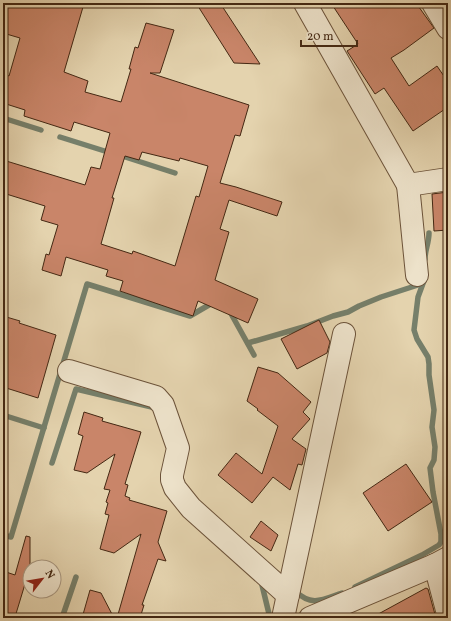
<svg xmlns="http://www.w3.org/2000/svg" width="451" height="621" viewBox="0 0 451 621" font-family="Vollkorn,serif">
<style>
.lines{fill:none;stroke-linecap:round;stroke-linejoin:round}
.stream{stroke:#767f6a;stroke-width:5.5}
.building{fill:#c98569;stroke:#442813;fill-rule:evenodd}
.street-casing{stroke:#6c533a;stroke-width:24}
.street{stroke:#ede2ca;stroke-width:22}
</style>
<rect width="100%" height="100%" fill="#e4d3ae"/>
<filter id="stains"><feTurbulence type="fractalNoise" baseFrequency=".005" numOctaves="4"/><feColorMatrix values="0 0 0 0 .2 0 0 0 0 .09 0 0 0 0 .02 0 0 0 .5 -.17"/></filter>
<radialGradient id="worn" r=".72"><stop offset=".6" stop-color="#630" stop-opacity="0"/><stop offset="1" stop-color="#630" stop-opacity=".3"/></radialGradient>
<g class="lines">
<g class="stream">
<path d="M 3,118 L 41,130"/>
<path d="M 60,137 L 111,153"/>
<path d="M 119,155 L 175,173"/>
<path d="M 425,259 C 425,250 429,243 429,233"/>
<path d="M 229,310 L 254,355"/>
<path d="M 248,343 L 307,326 L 333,316 L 348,312 L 359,306 L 381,297 L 421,284"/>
<path d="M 3,415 L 44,428"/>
<path d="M 52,463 L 76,389 L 156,408 L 156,410"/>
<path d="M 3,535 L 11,537 L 87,284 L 190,316 L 214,302"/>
<path d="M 263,582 L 262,585 L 270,618"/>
<path d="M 355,587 L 422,555 L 439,545 L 441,542 L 441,534 L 433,492 L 430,468 L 434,460 L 435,447 L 432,427 L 434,410 L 429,375 L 429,364 L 428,357 L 417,339 L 414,330 L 418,297 L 425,278"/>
<path d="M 295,591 C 312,607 322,600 342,593"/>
<path d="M 62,618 L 76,577"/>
</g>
</g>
<g class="building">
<path d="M 3,3 L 81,3 L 80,6 L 83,7 L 64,72 L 88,81 L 85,92 L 121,102 L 131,69 L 129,69 L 135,47 L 138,48 L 146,23 L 174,30 L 160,73 L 150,73 L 249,105 L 240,136 L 235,135 L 220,183 L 236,187 L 282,202 L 277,216 L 229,200 L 220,229 L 229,232 L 215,280 L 258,299 L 248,323 L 198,301 L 193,316 L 120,291 L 123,281 L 106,276 L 108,270 L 66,257 L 61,276 L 42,270 L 46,254 L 49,255 L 58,225 L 41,220 L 45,206 L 3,193 L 3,160 L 85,185 L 91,167 L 100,169 L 110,133 L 74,122 L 71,131 L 24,116 L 25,110 L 3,103 L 7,91 L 3,90 L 7,75 L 9,76 L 20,38 L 3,33 ZM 142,152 L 179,161 L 180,158 L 208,166 L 199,197 L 196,196 L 175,266 L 133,251 L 132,254 L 101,244 L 114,198 L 112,198 L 125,156 L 139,160 Z"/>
<path d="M 196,3 L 220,3 L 260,64 L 234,63 Z"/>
<path d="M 331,3 L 416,3 L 434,28 L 404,50 L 391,58 L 409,86 L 437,66 L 448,82 L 448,107 L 413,131 L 384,88 L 375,94 L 347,51 L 358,44 Z"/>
<path d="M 448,192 L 448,230 L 434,231 L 432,194 Z"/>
<path d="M 3,316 L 20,321 L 19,323 L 56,335 L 38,398 L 3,387 Z"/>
<path d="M 319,320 L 330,342 L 327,353 L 297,369 L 281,339 Z"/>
<path d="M 258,367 L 278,373 L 311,402 L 303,412 L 310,419 L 292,439 L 306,449 L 302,465 L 298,464 L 290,490 L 273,477 L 252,503 L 218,475 L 236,453 L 262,474 L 278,426 L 257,410 L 258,409 L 247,401 Z"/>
<path d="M 84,412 L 103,418 L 102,421 L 141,432 L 125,484 L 128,485 L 125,496 L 130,498 L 129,500 L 167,511 L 158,542 L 166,561 L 158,559 L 142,605 L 144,605 L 140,618 L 117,618 L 141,534 L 114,553 L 100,549 L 109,515 L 105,514 L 108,503 L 106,502 L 110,490 L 104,489 L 115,454 L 87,473 L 74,470 L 83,436 L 78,434 Z"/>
<path d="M 406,464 L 432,502 L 388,531 L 363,493 Z"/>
<path d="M 261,521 L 278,535 L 271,551 L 250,537 Z"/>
<path d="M 26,536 L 30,537 L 30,585 L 25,584 L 15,617 L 3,614 L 3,571 L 15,575 Z"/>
<path d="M 426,588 L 428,589 L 436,618 L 371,618 Z"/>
<path d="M 90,590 L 101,593 L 114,618 L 82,618 Z"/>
</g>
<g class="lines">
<defs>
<g id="street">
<path d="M 305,3 L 408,185 L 448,179"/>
<path d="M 433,3 L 448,28"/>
<path d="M 408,185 L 417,275"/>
<path d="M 69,371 L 156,397 L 163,405 L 178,448 L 172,475 L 172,480 L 175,488 L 191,508 L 288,595"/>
<path d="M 435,565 L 448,614"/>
<path d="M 283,618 L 344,334"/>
<path d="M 310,618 L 435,565 L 448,558"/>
</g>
</defs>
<use href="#street" class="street-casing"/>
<use href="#street" class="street"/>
</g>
<rect width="451" height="621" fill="none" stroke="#e4d3ae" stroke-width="16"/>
<rect x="4" y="4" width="443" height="613" fill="none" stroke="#442813" stroke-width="2"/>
<rect x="8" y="8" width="435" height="605" fill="none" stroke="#442813"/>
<g transform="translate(42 579) rotate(59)"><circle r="19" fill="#ede2ca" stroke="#a99881"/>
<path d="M0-3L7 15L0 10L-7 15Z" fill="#8f2418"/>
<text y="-6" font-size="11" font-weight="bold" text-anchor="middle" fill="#442813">N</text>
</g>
<path d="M301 40v6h56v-6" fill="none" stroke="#442813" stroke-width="2"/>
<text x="307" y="40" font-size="12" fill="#442813" stroke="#ede2ca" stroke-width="3" paint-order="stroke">20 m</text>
<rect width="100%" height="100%" filter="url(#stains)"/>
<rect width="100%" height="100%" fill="url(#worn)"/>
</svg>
